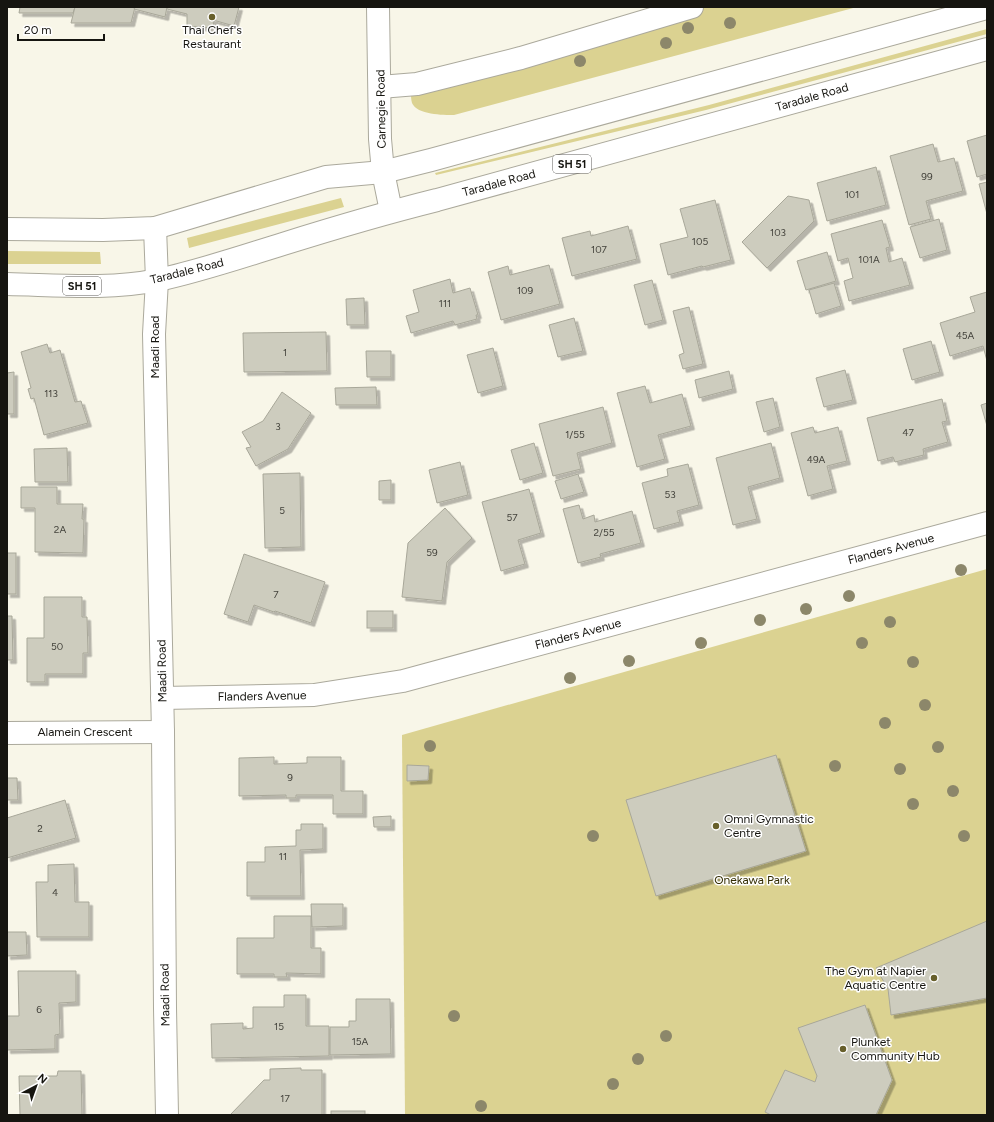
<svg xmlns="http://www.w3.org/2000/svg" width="994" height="1122" viewBox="0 0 994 1122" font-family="Figtree,sans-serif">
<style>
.green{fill:#dbd291}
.building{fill:#cdccbe;stroke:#a8a799;filter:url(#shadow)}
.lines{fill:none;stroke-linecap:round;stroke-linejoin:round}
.minor-casing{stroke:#aba99c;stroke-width:24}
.major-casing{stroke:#aba99c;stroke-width:24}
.highway-casing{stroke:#aba99c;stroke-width:24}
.minor{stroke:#fff;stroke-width:22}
.major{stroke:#fff;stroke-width:22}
.highway{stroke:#fff;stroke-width:22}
.tree{fill:#8c876a}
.poi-dot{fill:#675f2b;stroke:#fff;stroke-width:1.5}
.labels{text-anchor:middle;stroke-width:3;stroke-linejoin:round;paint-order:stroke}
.number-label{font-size:10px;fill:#44433c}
.shield{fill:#fff;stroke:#5c5b58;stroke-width:1}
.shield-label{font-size:11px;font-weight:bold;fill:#161510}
.poi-label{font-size:12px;fill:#161510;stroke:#fff;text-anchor:start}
.street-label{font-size:12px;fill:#161510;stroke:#fff}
.park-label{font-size:12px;fill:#332d02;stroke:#fff}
</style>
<defs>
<filter id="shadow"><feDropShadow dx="3.5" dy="3.5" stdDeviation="0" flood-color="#0004"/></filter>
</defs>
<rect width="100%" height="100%" fill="#f8f6e8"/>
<g class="green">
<path d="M 698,7 L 857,7 L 454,115 C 443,115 417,115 412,103 C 411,100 411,96 411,93 Z"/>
<path d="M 987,29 L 987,34 L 706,110 L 436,175 L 435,173 L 709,105 Z"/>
<path d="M 341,198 L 344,207 L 189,248 L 187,238 Z"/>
<path d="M 7,251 L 100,252 L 101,264 L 7,264 Z"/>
<path d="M 987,569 L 987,1115 L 405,1115 L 402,735 Z"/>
</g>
<g class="building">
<path d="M 20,7 L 75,7 L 73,13 L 19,13 Z"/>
<path d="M 75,7 L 135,7 L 131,23 L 71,23 Z"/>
<path d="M 135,7 L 167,7 L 165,17 L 134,9 Z"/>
<path d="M 167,7 L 239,7 L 234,26 L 213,20 L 214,28 L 187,26 L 187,14 L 167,9 Z"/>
<path d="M 987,135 L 987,174 L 977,177 L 967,141 Z"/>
<path d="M 933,144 L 938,162 L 954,158 L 963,191 L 926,201 L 931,219 L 909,225 L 890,156 Z"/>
<path d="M 876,167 L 886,205 L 827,221 L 817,183 Z"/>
<path d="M 987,182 L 987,214 L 979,184 Z"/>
<path d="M 788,196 L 809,200 L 814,221 L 767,268 L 742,242 Z"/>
<path d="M 715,200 L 731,260 L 703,267 L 702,266 L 668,275 L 660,244 L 688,237 L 680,209 Z"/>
<path d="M 939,219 L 947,250 L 920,258 L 910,227 Z"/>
<path d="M 882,220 L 890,247 L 886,248 L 889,262 L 902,258 L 910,285 L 849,301 L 844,281 L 853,278 L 848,258 L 838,261 L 831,234 Z"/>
<path d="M 628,226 L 637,259 L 572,276 L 562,238 L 590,231 L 591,236 Z"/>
<path d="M 827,252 L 836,281 L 806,290 L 797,261 Z"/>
<path d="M 549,265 L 560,304 L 501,320 L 488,272 L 508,266 L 510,275 Z"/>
<path d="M 450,279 L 453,293 L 470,288 L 478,315 L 476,315 L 477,319 L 455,325 L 453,321 L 411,333 L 406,316 L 419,312 L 413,290 Z"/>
<path d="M 652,280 L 663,320 L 645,325 L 634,285 Z"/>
<path d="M 834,283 L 841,306 L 816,314 L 809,290 Z"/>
<path d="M 987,292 L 987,361 L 983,346 L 950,356 L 940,323 L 975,312 L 970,297 Z"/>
<path d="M 364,298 L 365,325 L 347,325 L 346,299 Z"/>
<path d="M 689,307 L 703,364 L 683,369 L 679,355 L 684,353 L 673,311 Z"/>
<path d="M 574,318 L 583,351 L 558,357 L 549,325 Z"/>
<path d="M 326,332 L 327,371 L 244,372 L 243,333 Z"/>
<path d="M 931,341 L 940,372 L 912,380 L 903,349 Z"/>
<path d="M 47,344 L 50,353 L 60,350 L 75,402 L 81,401 L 88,423 L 44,435 L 34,398 L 31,399 L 28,389 L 31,388 L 21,352 Z"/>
<path d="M 493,348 L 503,386 L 478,393 L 467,355 Z"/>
<path d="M 366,351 L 391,351 L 391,377 L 367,377 Z"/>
<path d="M 845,370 L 853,400 L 824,407 L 816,378 Z"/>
<path d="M 729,371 L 733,389 L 699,398 L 695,380 Z"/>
<path d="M 14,372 L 14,414 L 7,414 L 7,373 Z"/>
<path d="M 645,386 L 650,403 L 682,394 L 691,426 L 658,435 L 665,459 L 637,467 L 617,393 Z"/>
<path d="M 376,387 L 377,405 L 336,405 L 335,388 Z"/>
<path d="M 282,392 L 311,413 L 288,449 L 256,466 L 246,448 L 251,447 L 242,432 L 263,421 Z"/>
<path d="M 773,398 L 780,427 L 764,432 L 756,402 Z"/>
<path d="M 942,399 L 947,421 L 942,422 L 948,442 L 923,449 L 924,455 L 895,462 L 893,457 L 878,461 L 867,418 Z"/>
<path d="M 987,403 L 987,426 L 981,405 Z"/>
<path d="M 603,407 L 612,443 L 577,453 L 581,469 L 553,476 L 539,424 Z"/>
<path d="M 813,427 L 815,433 L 838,427 L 847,461 L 827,466 L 833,489 L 808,496 L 791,433 Z"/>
<path d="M 534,443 L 543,473 L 520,480 L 511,450 Z"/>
<path d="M 771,443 L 780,478 L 748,487 L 757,519 L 733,525 L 716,458 Z"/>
<path d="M 67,448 L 68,482 L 35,482 L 34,449 Z"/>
<path d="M 460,462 L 468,495 L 437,503 L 429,470 Z"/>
<path d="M 688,464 L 699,505 L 677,511 L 680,522 L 654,529 L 642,483 L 668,476 L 667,469 Z"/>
<path d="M 300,473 L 301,547 L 265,548 L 263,474 Z"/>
<path d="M 578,474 L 584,492 L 561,499 L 555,481 Z"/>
<path d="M 391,480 L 391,500 L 379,500 L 379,481 Z"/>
<path d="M 21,487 L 57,487 L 57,504 L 83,504 L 82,519 L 84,519 L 83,553 L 35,552 L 35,508 L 21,508 Z"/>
<path d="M 529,489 L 541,533 L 518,540 L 525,564 L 501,571 L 482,502 Z"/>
<path d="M 579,505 L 583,519 L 594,515 L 595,522 L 632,511 L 641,543 L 600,554 L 601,557 L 578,563 L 563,509 Z"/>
<path d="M 445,508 L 472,538 L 447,562 L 442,601 L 402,597 L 408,543 Z"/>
<rect x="7" y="553" width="9" height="41"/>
<path d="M 244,554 L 325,582 L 311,623 L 275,611 L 274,612 L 254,605 L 248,622 L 224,614 Z"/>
<path d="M 44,597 L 82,597 L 82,617 L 87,617 L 88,653 L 83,653 L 83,674 L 45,674 L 45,682 L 27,682 L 27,638 L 44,638 Z"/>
<rect x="367" y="611" width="26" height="17"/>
<path d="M 7,616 L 12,616 L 13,660 L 7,660 Z"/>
<path d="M 776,755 L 806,851 L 656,896 L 626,800 Z"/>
<path d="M 274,757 L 274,764 L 307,763 L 307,757 L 341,757 L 341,791 L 363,791 L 363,814 L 333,814 L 333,795 L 296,795 L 296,798 L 286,798 L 286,795 L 239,796 L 239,758 Z"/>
<path d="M 407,765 L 429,766 L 428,780 L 407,781 Z"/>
<path d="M 7,778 L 17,778 L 18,800 L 7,800 Z"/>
<path d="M 65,800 L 76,838 L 7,858 L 7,818 Z"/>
<path d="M 391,816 L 391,827 L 374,827 L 373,817 Z"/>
<path d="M 301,824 L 323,824 L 323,849 L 300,850 L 301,896 L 247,896 L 247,862 L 265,862 L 265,847 L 296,846 L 296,830 L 301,830 Z"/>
<path d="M 74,864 L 75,902 L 89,902 L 89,937 L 37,937 L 36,882 L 48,882 L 48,865 Z"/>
<path d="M 311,904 L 343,904 L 343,926 L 312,927 Z"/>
<path d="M 274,916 L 311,916 L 311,948 L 321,948 L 321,974 L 286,973 L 287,977 L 274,977 L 274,974 L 237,974 L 237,938 L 274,938 Z"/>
<path d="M 987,921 L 987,998 L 891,1015 L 888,989 L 876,968 Z"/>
<path d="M 7,932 L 26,932 L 27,955 L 7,956 Z"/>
<path d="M 18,971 L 76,971 L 76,1002 L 59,1003 L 60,1034 L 55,1035 L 55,1049 L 7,1050 L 7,1016 L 19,1016 Z"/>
<path d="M 284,995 L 306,995 L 306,1026 L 329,1026 L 329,1056 L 212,1058 L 211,1024 L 243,1023 L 243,1029 L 253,1028 L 253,1007 L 284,1007 Z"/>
<path d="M 356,999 L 390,999 L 391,1054 L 330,1055 L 330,1027 L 349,1027 L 349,1021 L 356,1021 Z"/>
<path d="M 865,1005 L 892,1080 L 876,1115 L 771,1115 L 765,1112 L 785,1070 L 815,1082 L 817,1076 L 798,1028 Z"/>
<path d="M 301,1068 L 301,1070 L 322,1070 L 322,1115 L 230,1115 L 264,1080 L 270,1080 L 270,1069 Z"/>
<path d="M 58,1071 L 81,1071 L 82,1115 L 20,1115 L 19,1076 L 57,1076 Z"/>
<rect x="331" y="1111" width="34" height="4"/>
</g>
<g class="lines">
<defs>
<g id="minor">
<path d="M 378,7 L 380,139 L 383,172 L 391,211"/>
<path d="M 380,87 L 417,84 L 521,58 L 692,7"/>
<path d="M 162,698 L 314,695 L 403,681 L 987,523"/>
<path d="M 7,733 L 163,732"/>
</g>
<path id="major" d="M 155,228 L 157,280 L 154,334 L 163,732 L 165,1008 L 167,1115"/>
<g id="highway">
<path d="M 7,229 L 103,230 L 155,228 L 326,177 L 383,172 L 431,160 L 987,8"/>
<path d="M 7,284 C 57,285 108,290 158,280 C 200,271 241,257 283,244 C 334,228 385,213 437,200 L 987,49"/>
</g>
</defs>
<use href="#minor" class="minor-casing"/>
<use href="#major" class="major-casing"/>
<use href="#highway" class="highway-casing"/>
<use href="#minor" class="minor"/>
<use href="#major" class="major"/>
<use href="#highway" class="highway"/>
</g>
<g class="tree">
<circle cx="730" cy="23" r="6"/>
<circle cx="688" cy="28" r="6"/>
<circle cx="666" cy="43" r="6"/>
<circle cx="580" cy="61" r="6"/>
<circle cx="961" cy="570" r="6"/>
<circle cx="849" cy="596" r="6"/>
<circle cx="806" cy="609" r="6"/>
<circle cx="760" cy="620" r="6"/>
<circle cx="890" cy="622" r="6"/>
<circle cx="701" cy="643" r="6"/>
<circle cx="862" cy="643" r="6"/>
<circle cx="629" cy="661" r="6"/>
<circle cx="913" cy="662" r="6"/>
<circle cx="570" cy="678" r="6"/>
<circle cx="925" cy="705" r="6"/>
<circle cx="885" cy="723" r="6"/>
<circle cx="430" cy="746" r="6"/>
<circle cx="938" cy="747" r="6"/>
<circle cx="835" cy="766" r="6"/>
<circle cx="900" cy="769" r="6"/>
<circle cx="953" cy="791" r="6"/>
<circle cx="913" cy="804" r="6"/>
<circle cx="593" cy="836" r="6"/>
<circle cx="964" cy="836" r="6"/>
<circle cx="454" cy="1016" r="6"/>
<circle cx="666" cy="1036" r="6"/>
<circle cx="638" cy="1059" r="6"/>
<circle cx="613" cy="1084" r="6"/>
<circle cx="481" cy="1106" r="6"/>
</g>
<g class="poi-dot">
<circle cx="212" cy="17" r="4"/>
<circle cx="716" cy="826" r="4"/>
<circle cx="934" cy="978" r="4"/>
<circle cx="843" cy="1049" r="4"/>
</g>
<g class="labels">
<g class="number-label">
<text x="927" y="180">99</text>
<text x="852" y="198">101</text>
<text x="778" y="236">103</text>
<text x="700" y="245">105</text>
<text x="599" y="253">107</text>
<text x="869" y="263">101A</text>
<text x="525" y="294">109</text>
<text x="445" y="307">111</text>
<text x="965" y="339">45A</text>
<text x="285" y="356">1</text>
<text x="51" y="397">113</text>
<text x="278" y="430">3</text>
<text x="908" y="436">47</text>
<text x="575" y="438">1/55</text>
<text x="816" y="463">49A</text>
<text x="670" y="498">53</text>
<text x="282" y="514">5</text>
<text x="512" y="521">57</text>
<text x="60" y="533">2A</text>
<text x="604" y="536">2/55</text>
<text x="432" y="556">59</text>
<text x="276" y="598">7</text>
<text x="57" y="650">50</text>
<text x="290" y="781">9</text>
<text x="40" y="832">2</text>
<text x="283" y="860">11</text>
<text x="55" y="896">4</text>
<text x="39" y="1013">6</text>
<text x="279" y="1030">15</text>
<text x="360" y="1045">15A</text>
<text x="285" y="1102">17</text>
</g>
<g class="shield">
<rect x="553" y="155" width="38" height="18" rx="3"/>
<rect x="63" y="277" width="38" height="18" rx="3"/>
</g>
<g class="shield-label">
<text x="572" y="168">SH 51</text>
<text x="82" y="290">SH 51</text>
</g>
<g class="poi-label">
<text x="212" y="34" text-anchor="middle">Thai Chef's<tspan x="212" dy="14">Restaurant</tspan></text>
<text x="724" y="823">Omni Gymnastic<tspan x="724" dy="14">Centre</tspan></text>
<text x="926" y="975" text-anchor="end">The Gym at Napier<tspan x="926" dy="14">Aquatic Centre</tspan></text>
<text x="851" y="1046">Plunket<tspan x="851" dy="14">Community Hub</tspan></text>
</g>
<g class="street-label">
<text transform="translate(812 97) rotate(-16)" y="4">Taradale Road</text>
<text transform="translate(381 109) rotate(-91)" y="4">Carnegie Road</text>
<text transform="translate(499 183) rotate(-15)" y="4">Taradale Road</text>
<text transform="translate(187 271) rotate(-14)" y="4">Taradale Road</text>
<text transform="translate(155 347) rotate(-90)" y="4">Maadi Road</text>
<text transform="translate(891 549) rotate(-15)" y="4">Flanders Avenue</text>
<text transform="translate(578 634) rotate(-15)" y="4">Flanders Avenue</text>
<text transform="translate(162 671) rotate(-91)" y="4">Maadi Road</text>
<text transform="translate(262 696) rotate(-1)" y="4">Flanders Avenue</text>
<text x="85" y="736">Alamein Crescent</text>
<text transform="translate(165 995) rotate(-91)" y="4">Maadi Road</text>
</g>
<g class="park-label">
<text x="752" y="884">Onekawa Park</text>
</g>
</g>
<rect width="994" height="1122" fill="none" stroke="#161510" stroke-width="16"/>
<g transform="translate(36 1086) rotate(41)" stroke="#ffffff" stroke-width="3" paint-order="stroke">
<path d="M0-3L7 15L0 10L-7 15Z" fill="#161510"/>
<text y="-6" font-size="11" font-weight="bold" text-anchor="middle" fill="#161510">N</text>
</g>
<path d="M18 34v6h86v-6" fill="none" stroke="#161510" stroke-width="2"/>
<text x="24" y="34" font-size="12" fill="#161510" stroke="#ffffff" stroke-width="3" paint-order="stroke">20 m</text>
</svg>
